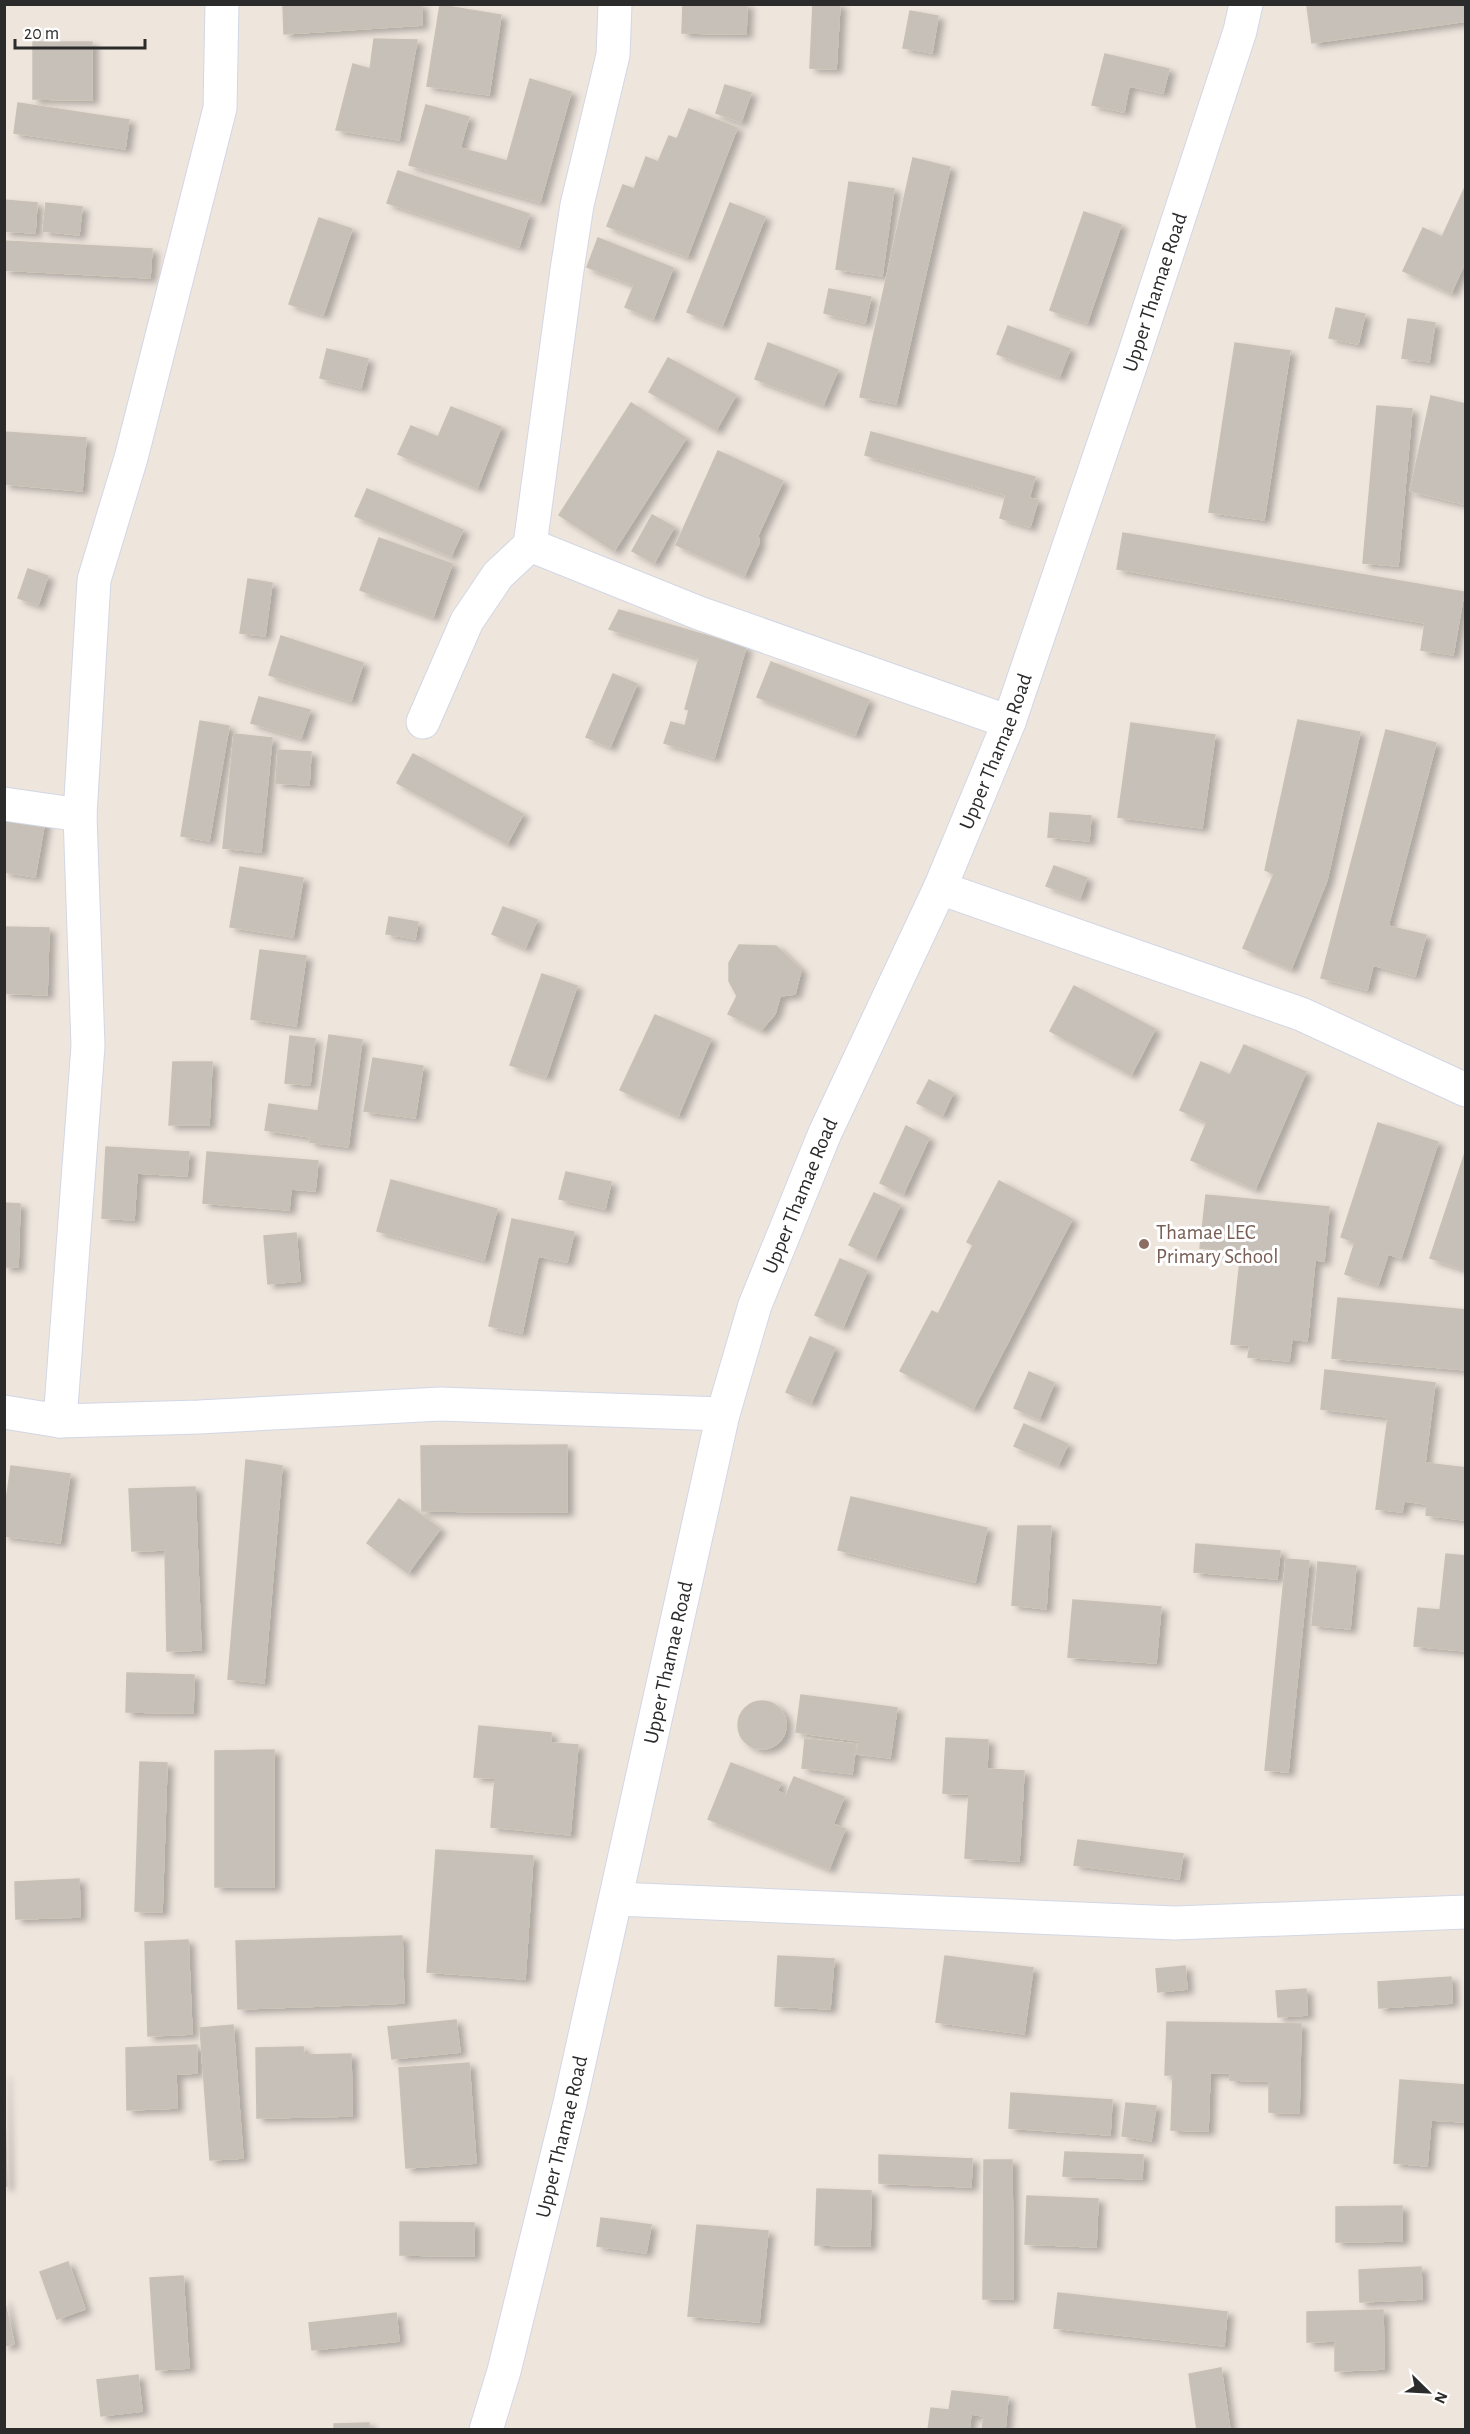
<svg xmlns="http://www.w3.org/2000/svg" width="1470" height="2434" viewBox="0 0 1470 2434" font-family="'Alegreya Sans',sans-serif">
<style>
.building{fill:#c6c0b8;stroke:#cac1b6;stroke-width:1.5;filter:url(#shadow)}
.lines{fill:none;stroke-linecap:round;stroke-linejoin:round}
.minor-casing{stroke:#d2d7e5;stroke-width:35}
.minor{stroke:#fff;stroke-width:33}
.education-dot{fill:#8d6e63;stroke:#fff;stroke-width:2}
.labels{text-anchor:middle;stroke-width:6;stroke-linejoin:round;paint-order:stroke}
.street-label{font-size:21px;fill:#2b2b2b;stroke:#fff}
.education-label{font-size:21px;fill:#785e54;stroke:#fff;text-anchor:start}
</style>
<defs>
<filter id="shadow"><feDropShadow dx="6" dy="4" stdDeviation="3" flood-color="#0004"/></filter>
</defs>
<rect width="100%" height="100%" fill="#eee5dd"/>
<g class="building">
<path d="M 283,4 L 421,4 L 422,25 L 284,34 Z"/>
<path d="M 683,4 L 747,4 L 746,34 L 682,33 Z"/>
<path d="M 813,4 L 840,4 L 836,69 L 810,68 Z"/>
<path d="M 1314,4 L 1466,4 L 1466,21 L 1312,43 L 1307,6 Z"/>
<path d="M 440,5 L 501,15 L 489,95 L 427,86 Z"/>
<path d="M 910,11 L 938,16 L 932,53 L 903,48 Z"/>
<path d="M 374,39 L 417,40 L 399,140 L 336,130 L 353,64 L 370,69 Z"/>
<path d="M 33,42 L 92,42 L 92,100 L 33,99 Z"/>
<path d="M 1105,54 L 1169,69 L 1163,93 L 1129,86 L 1124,112 L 1092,105 Z"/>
<path d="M 530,79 L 571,92 L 540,202 L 409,165 L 426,105 L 469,117 L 460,148 L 507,161 Z"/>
<path d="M 725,85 L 751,93 L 741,122 L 716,113 Z"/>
<path d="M 18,103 L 129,120 L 125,149 L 14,133 Z"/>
<path d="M 689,109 L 737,128 L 687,257 L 607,226 L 623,185 L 634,189 L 646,157 L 658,162 L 669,136 L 677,139 Z"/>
<path d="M 913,158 L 950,167 L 896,404 L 860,397 Z"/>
<path d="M 398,171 L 529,214 L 519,247 L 387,203 Z"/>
<path d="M 849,182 L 894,189 L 882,276 L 836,269 Z"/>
<path d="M 1466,185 L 1466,260 L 1451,293 L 1403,271 L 1423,228 L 1442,237 Z"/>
<path d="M 4,200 L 37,203 L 35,233 L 4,231 Z"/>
<path d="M 46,203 L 82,207 L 79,235 L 43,231 Z"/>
<path d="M 730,203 L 765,217 L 722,326 L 687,312 Z"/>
<path d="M 1084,212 L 1121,225 L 1087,323 L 1050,310 Z"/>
<path d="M 319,218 L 352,229 L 323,315 L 289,304 Z"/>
<path d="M 598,238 L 673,268 L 653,319 L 625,307 L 634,285 L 587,267 Z"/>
<path d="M 4,241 L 152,249 L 150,278 L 4,270 Z"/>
<path d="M 829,289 L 871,297 L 865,323 L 824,313 Z"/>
<path d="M 1336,308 L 1365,314 L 1358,344 L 1329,338 Z"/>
<path d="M 1408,319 L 1435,323 L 1429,362 L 1402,358 Z"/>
<path d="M 1008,326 L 1070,349 L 1059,377 L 997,354 Z"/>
<path d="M 768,343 L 838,370 L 823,405 L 755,379 Z"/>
<path d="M 1235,343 L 1290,351 L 1264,520 L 1209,512 Z"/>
<path d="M 327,349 L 368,359 L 361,388 L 320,378 Z"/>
<path d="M 668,358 L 736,395 L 716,430 L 649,392 Z"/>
<path d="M 1431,396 L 1466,404 L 1464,504 L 1410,491 Z"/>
<path d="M 631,403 L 686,438 L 614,551 L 559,515 Z"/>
<path d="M 1377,406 L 1412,409 L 1398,566 L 1363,563 Z"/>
<path d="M 451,407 L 501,427 L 477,488 L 398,454 L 411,426 L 438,437 Z"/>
<path d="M 4,432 L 86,438 L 82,491 L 4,484 Z"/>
<path d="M 871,432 L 1035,477 L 1029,498 L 1038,500 L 1030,527 L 1000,518 L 1006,495 L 865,455 Z"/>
<path d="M 718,451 L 783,481 L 758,535 L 759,543 L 744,576 L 676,545 Z"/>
<path d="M 367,489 L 463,530 L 451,556 L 355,516 Z"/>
<path d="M 652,515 L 674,527 L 654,563 L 632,551 Z"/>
<path d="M 1123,533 L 1464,592 L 1453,655 L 1421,650 L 1425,623 L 1117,569 Z"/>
<path d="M 379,538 L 452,564 L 433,617 L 360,590 Z"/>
<path d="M 28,569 L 48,576 L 38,605 L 18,598 Z"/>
<path d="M 248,579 L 272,583 L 265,636 L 240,633 Z"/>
<path d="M 619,610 L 746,647 L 714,758 L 664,743 L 671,722 L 685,726 L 689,710 L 685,709 L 699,658 L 609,629 Z"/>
<path d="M 281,636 L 363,663 L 351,701 L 269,675 Z"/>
<path d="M 771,662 L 869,700 L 855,735 L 757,697 Z"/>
<path d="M 613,674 L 637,684 L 610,747 L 586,737 Z"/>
<path d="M 259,697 L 310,710 L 301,738 L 251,723 Z"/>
<path d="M 1298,720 L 1360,732 L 1327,880 L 1291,969 L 1243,948 L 1274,874 L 1265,870 Z"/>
<path d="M 200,721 L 229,726 L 209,841 L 181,836 Z"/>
<path d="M 1131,723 L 1215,735 L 1202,828 L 1118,817 Z"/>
<path d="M 1386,730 L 1436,743 L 1388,926 L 1426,935 L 1415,976 L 1373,965 L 1367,990 L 1321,978 Z"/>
<path d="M 234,734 L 272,738 L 261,852 L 223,848 Z"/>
<path d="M 278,750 L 311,752 L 309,785 L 276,783 Z"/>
<path d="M 413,754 L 523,814 L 507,844 L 397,783 Z"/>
<path d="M 1050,813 L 1091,816 L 1089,841 L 1048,837 Z"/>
<path d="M 4,814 L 45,820 L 35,877 L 4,872 Z"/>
<path d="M 1054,866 L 1087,878 L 1080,898 L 1046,886 Z"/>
<path d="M 240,867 L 303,878 L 293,937 L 230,927 Z"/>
<path d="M 503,907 L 537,920 L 525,948 L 492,934 Z"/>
<path d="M 389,917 L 418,922 L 415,939 L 386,934 Z"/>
<path d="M 4,927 L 49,928 L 47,995 L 4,993 Z"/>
<path d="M 739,945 L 776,946 L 801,970 L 795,994 L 780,996 L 775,1014 L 761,1030 L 728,1014 L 737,996 L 729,981 L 729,963 Z"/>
<path d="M 260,950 L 306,956 L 296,1026 L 251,1019 Z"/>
<path d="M 542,974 L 577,986 L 546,1077 L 510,1065 Z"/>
<path d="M 1074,986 L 1155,1029 L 1131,1075 L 1050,1031 Z"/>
<path d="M 655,1015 L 711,1039 L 678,1116 L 620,1090 Z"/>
<path d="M 329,1035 L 362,1040 L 348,1147 L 310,1142 L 311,1137 L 265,1130 L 269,1104 L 318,1111 Z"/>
<path d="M 290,1036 L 315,1039 L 310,1085 L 285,1083 Z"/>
<path d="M 1244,1045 L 1306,1072 L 1255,1189 L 1191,1160 L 1207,1122 L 1180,1110 L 1201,1062 L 1230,1075 Z"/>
<path d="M 373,1058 L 423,1066 L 415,1118 L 364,1111 Z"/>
<path d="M 173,1062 L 212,1062 L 209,1125 L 169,1125 Z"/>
<path d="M 929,1080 L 953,1093 L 942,1116 L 917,1103 Z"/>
<path d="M 1378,1123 L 1438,1142 L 1401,1258 L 1388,1254 L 1378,1285 L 1345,1274 L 1355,1242 L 1341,1237 Z"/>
<path d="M 906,1126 L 929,1138 L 903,1194 L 880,1183 Z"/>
<path d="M 106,1147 L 189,1152 L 187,1176 L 137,1173 L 134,1220 L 102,1218 Z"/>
<path d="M 1466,1150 L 1466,1270 L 1430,1258 Z"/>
<path d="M 207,1152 L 318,1161 L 315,1191 L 291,1189 L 289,1210 L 203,1203 Z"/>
<path d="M 566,1172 L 611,1182 L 605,1209 L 559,1199 Z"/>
<path d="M 391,1180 L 497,1209 L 484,1260 L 377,1231 Z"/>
<path d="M 999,1181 L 1072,1219 L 973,1409 L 900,1371 L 932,1311 L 938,1314 L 973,1245 L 967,1242 Z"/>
<path d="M 874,1193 L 900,1205 L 875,1258 L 849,1245 Z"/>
<path d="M 1206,1195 L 1329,1207 L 1324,1261 L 1315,1260 L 1307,1341 L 1292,1339 L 1289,1361 L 1248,1357 L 1250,1345 L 1231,1344 L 1241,1252 L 1200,1248 Z"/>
<path d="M 4,1203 L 20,1204 L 18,1267 L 4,1267 Z"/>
<path d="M 512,1219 L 574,1232 L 567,1262 L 538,1256 L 522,1333 L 489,1326 Z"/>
<path d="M 296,1233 L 300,1281 L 268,1284 L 264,1236 Z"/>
<path d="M 840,1259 L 867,1271 L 843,1327 L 815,1315 Z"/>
<path d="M 1338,1298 L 1466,1310 L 1466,1370 L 1332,1358 Z"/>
<path d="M 810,1337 L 835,1348 L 811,1403 L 786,1392 Z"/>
<path d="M 1325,1370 L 1435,1383 L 1425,1463 L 1466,1468 L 1464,1520 L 1426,1515 L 1427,1504 L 1404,1501 L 1402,1512 L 1376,1509 L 1388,1417 L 1321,1409 Z"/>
<path d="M 1029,1372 L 1054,1383 L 1039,1419 L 1014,1408 Z"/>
<path d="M 1024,1424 L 1068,1444 L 1058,1465 L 1014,1446 Z"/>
<path d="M 567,1445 L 567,1512 L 422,1511 L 421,1446 Z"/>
<path d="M 246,1460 L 282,1466 L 264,1683 L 228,1679 Z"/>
<path d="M 11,1466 L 70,1474 L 60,1543 L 4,1536 L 4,1515 Z"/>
<path d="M 195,1487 L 201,1650 L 167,1651 L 165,1550 L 132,1551 L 129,1489 Z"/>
<path d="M 851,1497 L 987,1528 L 975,1582 L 838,1550 Z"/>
<path d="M 399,1499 L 440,1529 L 408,1573 L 367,1543 Z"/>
<path d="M 1018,1526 L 1051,1526 L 1046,1609 L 1012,1605 Z"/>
<path d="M 1196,1544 L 1280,1551 L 1277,1579 L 1194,1572 Z"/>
<path d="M 1446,1554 L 1466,1556 L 1466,1651 L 1414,1646 L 1418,1608 L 1440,1610 Z"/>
<path d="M 1286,1559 L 1309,1561 L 1288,1772 L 1265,1770 Z"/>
<path d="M 1318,1562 L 1356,1566 L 1350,1629 L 1312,1625 Z"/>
<path d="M 1073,1600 L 1161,1607 L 1156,1663 L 1068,1657 Z"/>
<path d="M 127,1673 L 194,1675 L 193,1713 L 126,1712 Z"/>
<path d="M 801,1695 L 897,1708 L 890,1758 L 857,1754 L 859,1741 L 796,1732 Z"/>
<circle cx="762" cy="1725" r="24"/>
<path d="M 479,1726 L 551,1733 L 551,1743 L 578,1745 L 570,1835 L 491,1827 L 495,1778 L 474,1777 Z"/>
<path d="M 946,1738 L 988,1740 L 987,1769 L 1024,1771 L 1019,1861 L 965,1858 L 969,1794 L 943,1793 Z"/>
<path d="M 805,1739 L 856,1744 L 852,1774 L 802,1768 Z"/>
<path d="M 274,1750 L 274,1887 L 215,1887 L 215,1751 Z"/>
<path d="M 140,1762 L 167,1763 L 162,1912 L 135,1911 Z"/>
<path d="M 731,1763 L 781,1783 L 777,1791 L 786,1796 L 794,1777 L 844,1797 L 833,1824 L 845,1829 L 829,1869 L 708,1819 Z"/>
<path d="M 1078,1840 L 1183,1854 L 1179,1879 L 1074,1865 Z"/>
<path d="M 436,1850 L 533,1856 L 525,1979 L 427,1972 Z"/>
<path d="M 79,1879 L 80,1917 L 16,1919 L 15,1882 Z"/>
<path d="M 402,1936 L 404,2003 L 238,2009 L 236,1941 Z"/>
<path d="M 188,1940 L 192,2034 L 148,2036 L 145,1942 Z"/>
<path d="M 778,1956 L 834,1959 L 830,2009 L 775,2006 Z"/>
<path d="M 945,1956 L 1033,1968 L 1024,2034 L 936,2022 Z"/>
<path d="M 1185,1966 L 1187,1989 L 1158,1992 L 1156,1969 Z"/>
<path d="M 1451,1977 L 1452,2003 L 1379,2008 L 1378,1982 Z"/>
<path d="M 1306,1989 L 1307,2015 L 1278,2017 L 1276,1991 Z"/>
<path d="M 456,2020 L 460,2052 L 392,2059 L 388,2027 Z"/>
<path d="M 1167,2022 L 1301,2024 L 1299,2113 L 1269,2112 L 1269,2081 L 1230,2080 L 1230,2073 L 1210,2073 L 1208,2131 L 1171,2130 L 1173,2075 L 1165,2075 Z"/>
<path d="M 233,2025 L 243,2158 L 210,2160 L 200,2028 Z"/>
<path d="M 197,2045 L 197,2073 L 176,2074 L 177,2108 L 127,2110 L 126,2048 Z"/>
<path d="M 303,2047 L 304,2055 L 351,2054 L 352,2116 L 257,2118 L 256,2048 Z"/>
<path d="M 469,2063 L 476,2163 L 406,2168 L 399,2068 Z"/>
<path d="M 4,2074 L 7,2186 L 4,2186 Z"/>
<path d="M 1400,2080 L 1466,2085 L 1466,2122 L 1431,2120 L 1427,2166 L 1394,2163 Z"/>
<path d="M 1011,2093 L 1112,2100 L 1110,2135 L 1009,2128 Z"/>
<path d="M 1126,2103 L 1156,2106 L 1151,2141 L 1122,2136 Z"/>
<path d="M 1065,2152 L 1143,2155 L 1142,2179 L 1063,2176 Z"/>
<path d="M 879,2155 L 972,2159 L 971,2187 L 879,2183 Z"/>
<path d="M 984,2160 L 1012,2160 L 1013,2299 L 983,2299 Z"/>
<path d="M 817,2189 L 871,2191 L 870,2246 L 815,2245 Z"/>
<path d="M 1027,2196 L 1098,2199 L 1096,2247 L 1025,2244 Z"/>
<path d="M 1402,2206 L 1402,2241 L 1336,2242 L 1336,2207 Z"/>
<path d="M 601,2218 L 651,2225 L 646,2253 L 597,2246 Z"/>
<path d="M 400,2222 L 474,2223 L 474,2256 L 400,2255 Z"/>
<path d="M 697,2225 L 768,2231 L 759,2322 L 688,2316 Z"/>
<path d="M 68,2262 L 85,2309 L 57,2319 L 40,2272 Z"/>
<path d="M 1421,2267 L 1422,2299 L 1360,2302 L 1359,2270 Z"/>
<path d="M 183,2276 L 189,2368 L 156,2370 L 150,2278 Z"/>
<path d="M 1058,2293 L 1227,2312 L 1224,2346 L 1054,2328 Z"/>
<path d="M 4,2299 L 14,2344 L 4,2346 Z"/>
<path d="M 1383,2310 L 1384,2369 L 1335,2371 L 1335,2341 L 1307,2342 L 1307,2312 Z"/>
<path d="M 396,2313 L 399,2341 L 312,2350 L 309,2323 Z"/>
<path d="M 1221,2368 L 1230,2430 L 1197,2430 L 1189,2374 Z"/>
<path d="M 138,2375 L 142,2411 L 101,2416 L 97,2380 Z"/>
<path d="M 952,2391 L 1008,2397 L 1005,2430 L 982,2430 L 984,2416 L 971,2414 L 969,2430 L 928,2430 L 931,2408 L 949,2410 Z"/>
<path d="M 369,2423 L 369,2430 L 334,2430 L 334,2424 Z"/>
</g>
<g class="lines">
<defs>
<g id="minor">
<path d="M 530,545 L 699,613 L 1009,722"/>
<path d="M 423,722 L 467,621 L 498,575 L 530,545 L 567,270 L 577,205 L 613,55 L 615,4"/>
<path d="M 4,804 L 80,815"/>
<path d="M 940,888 L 1301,1014 L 1466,1090"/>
<path d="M 4,1412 L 60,1421 L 199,1417 L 440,1404 L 723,1414"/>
<path d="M 60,1421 L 88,1046 L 80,815 L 94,580 L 131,458 L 220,108 L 222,4"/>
<path d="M 616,1899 L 1175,1923 L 1466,1912"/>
<path id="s1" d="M 486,2430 L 504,2371 L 570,2103 L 723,1414 L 755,1305 L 825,1133 L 940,888 L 1009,722 L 1134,355 L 1240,31 L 1246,4"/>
</g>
</defs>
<use href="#minor" class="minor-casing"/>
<use href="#minor" class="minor"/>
</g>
<circle class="education-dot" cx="1144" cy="1244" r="6"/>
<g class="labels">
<g class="street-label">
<text dy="7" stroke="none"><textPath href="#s1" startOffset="2247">Upper Thamae Road</textPath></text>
<text dy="7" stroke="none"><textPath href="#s1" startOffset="1761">Upper Thamae Road</textPath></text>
<text dy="7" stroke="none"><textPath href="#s1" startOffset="1275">Upper Thamae Road</textPath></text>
<text dy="7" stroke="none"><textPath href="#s1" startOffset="789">Upper Thamae Road</textPath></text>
<text dy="7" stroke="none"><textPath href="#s1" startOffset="303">Upper Thamae Road</textPath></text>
</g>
<g class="education-label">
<text x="1156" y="1239">Thamae LEC<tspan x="1156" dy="24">Primary School</tspan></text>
</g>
</g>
<rect width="1470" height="2434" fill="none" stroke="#2b2b2b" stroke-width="12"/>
<g transform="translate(1428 2392) rotate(114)" stroke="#ffffff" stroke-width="4.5" paint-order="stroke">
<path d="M0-4.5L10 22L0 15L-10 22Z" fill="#2b2b2b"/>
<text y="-9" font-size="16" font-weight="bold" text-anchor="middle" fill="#2b2b2b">N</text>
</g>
<path d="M15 39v9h130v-9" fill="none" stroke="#2b2b2b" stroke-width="3"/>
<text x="24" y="39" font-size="18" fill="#2b2b2b" stroke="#ffffff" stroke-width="4.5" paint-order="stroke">20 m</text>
</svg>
